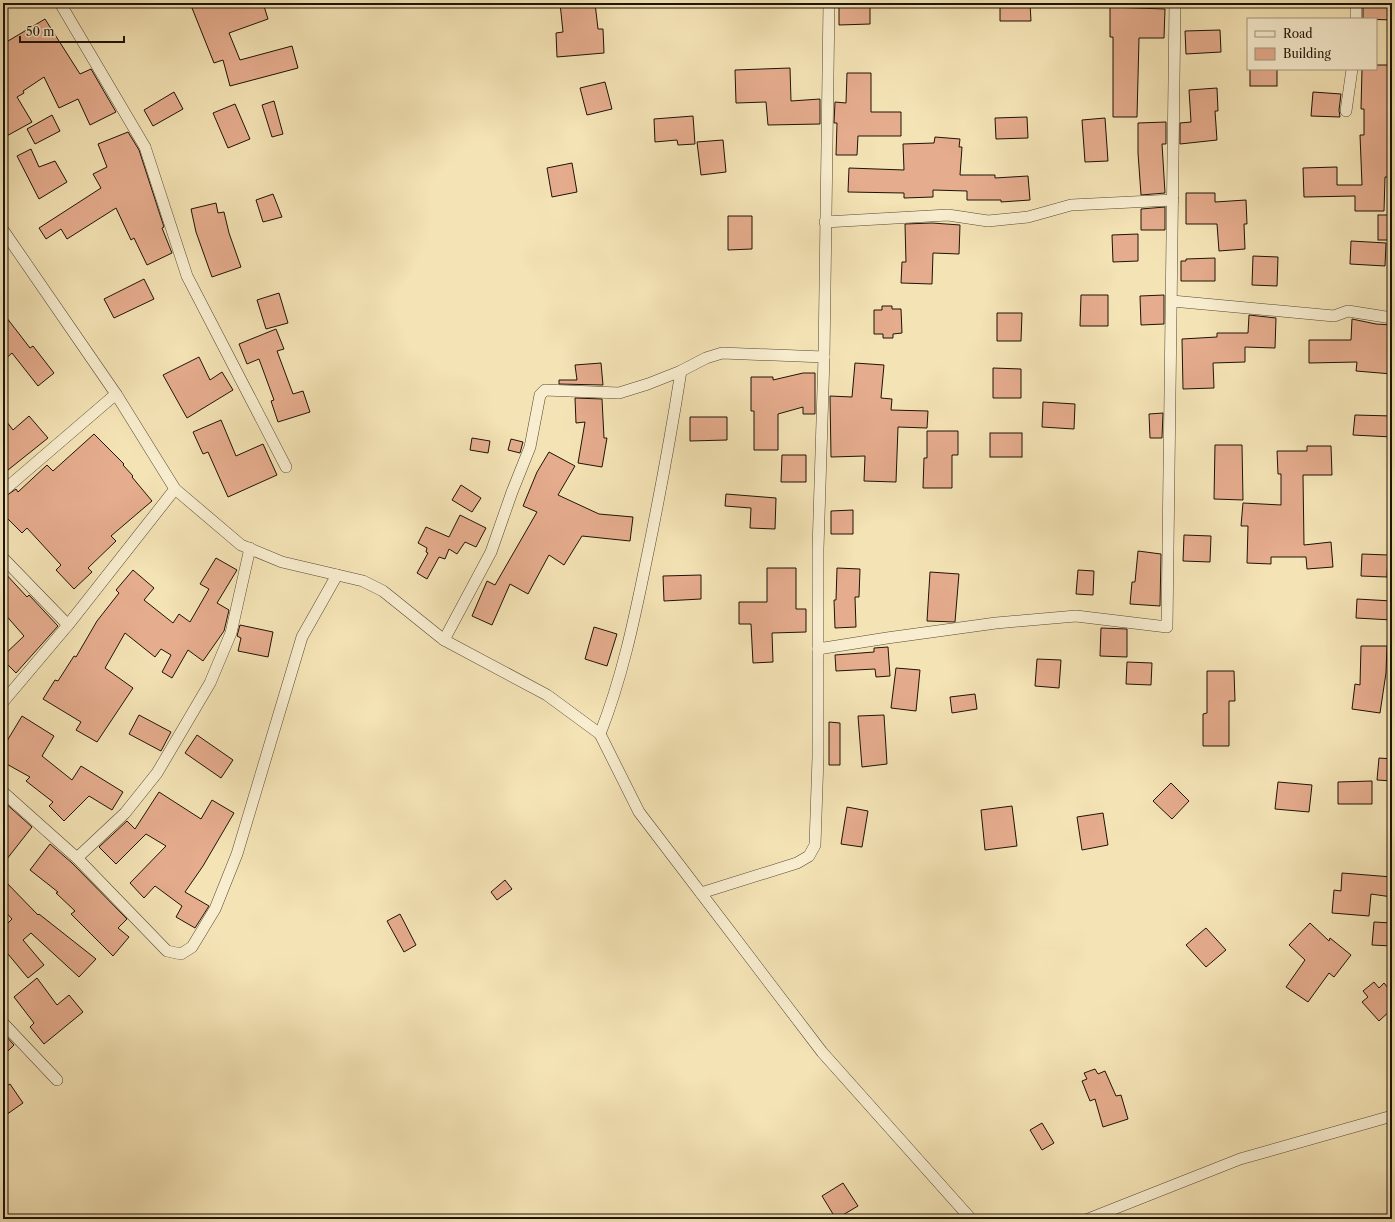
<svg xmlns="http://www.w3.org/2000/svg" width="1395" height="1222" viewBox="0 0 1395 1222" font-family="'Libre Caslon Text',serif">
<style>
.building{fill:#e5ac8d;stroke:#1e1406}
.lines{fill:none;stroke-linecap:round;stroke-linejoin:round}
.minor-casing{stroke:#544832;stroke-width:12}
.minor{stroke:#f8edcf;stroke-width:11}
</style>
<rect width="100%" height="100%" fill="#f4e3b5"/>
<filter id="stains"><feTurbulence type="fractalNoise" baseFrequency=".005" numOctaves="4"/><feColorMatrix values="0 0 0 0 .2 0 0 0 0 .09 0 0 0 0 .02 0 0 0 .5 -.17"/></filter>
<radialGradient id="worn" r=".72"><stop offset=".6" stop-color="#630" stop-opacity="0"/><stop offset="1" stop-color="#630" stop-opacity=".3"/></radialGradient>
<g class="building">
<path d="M 190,3 L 263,3 L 268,19 L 229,33 L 240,60 L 292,46 L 298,68 L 230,86 L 223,60 L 214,63 Z"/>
<path d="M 560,3 L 595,3 L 598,29 L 603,29 L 604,53 L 557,57 L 556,33 L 563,32 Z"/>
<path d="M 839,3 L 870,3 L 870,24 L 839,25 Z"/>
<path d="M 1000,3 L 1030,3 L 1031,21 L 1000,21 Z"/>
<path d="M 1363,3 L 1392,3 L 1392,20 L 1363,19 Z"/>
<path d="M 1110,7 L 1165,9 L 1164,38 L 1139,38 L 1137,117 L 1113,117 L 1113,37 L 1110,37 Z"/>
<path d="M 45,19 L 80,74 L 91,69 L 116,112 L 90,125 L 78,99 L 59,108 L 44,77 L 23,91 L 24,93 L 17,97 L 32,122 L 3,138 L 3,44 Z"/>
<path d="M 1220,30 L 1221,52 L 1186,54 L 1185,31 Z"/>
<path d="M 1376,65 L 1392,65 L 1392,177 L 1385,177 L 1384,211 L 1355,211 L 1355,196 L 1304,197 L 1303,168 L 1337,167 L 1337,185 L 1362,185 L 1360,135 L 1364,135 L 1364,109 L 1361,109 L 1362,69 L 1376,69 Z"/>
<path d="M 790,68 L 791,101 L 820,99 L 820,124 L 768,125 L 766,102 L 736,103 L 735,70 Z"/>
<rect x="1250" y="69" width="27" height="17"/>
<path d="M 847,73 L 871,73 L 871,112 L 901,112 L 901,136 L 858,136 L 857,155 L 836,155 L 837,123 L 834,123 L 835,102 L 846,103 Z"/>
<path d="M 605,82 L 612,109 L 587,115 L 580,88 Z"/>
<path d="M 1217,88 L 1218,111 L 1215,111 L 1217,140 L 1180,144 L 1180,123 L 1191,122 L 1189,90 Z"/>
<path d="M 174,92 L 183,109 L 153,126 L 144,110 Z"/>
<path d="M 1313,92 L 1341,94 L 1339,110 L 1340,117 L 1311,116 Z"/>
<path d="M 274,101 L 283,134 L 272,137 L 262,105 Z"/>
<path d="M 235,104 L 250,139 L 228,148 L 213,113 Z"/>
<path d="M 52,115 L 60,131 L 35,144 L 27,129 Z"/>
<path d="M 693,116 L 695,144 L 678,145 L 677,140 L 655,142 L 654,119 Z"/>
<path d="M 1027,117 L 1028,138 L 996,139 L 995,118 Z"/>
<path d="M 1105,118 L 1108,161 L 1085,162 L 1082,120 Z"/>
<path d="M 1166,122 L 1166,144 L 1162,144 L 1165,193 L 1141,195 L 1138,153 L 1138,123 Z"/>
<path d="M 128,132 L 139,150 L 164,227 L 162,228 L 172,253 L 147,265 L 134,238 L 131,240 L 116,208 L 67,239 L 61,229 L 46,239 L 39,228 L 101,188 L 93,174 L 107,167 L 98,144 Z"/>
<path d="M 935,137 L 960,139 L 959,147 L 962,147 L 960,175 L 995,175 L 995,178 L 1028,176 L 1030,200 L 1001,202 L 1001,200 L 967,200 L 967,191 L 933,190 L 933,197 L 904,198 L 904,193 L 848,192 L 849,168 L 904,170 L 903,144 L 934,143 Z"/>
<path d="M 723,140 L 726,172 L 701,175 L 697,142 Z"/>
<path d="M 31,149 L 39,167 L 55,161 L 67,182 L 39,199 L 17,156 Z"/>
<path d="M 572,163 L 577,192 L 552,197 L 547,168 Z"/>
<path d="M 1186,193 L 1215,193 L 1215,202 L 1246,200 L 1247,224 L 1244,224 L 1245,249 L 1219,251 L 1217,224 L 1186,224 Z"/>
<path d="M 273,194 L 282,217 L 263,222 L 256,200 Z"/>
<path d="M 216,203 L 218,213 L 224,212 L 229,233 L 241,267 L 212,277 L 196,232 L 191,209 Z"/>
<path d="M 1165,207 L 1165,230 L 1141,230 L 1141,209 Z"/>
<rect x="1378" y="215" width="14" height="25"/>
<path d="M 728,216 L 752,216 L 752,249 L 728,250 Z"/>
<path d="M 932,223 L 960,225 L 959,254 L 933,253 L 932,284 L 901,283 L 902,262 L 906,262 L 905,224 Z"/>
<path d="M 1138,234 L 1138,261 L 1113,262 L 1112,235 Z"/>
<path d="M 1351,241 L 1386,243 L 1385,266 L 1350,264 Z"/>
<path d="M 1253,256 L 1278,257 L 1277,286 L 1252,285 Z"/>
<path d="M 1215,258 L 1215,281 L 1181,281 L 1181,261 L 1186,261 L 1186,259 Z"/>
<path d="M 144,279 L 154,299 L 114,318 L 104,299 Z"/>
<path d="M 279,293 L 288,323 L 266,329 L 257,300 Z"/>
<path d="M 1081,295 L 1108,295 L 1108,326 L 1080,326 Z"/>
<path d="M 1164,295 L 1164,324 L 1141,325 L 1140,296 Z"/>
<path d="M 882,306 L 892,306 L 892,309 L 901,309 L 902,333 L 893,334 L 893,338 L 883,338 L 883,334 L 874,334 L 874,310 L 882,310 Z"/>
<path d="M 3,313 L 30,348 L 33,346 L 54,373 L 38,386 L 12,353 L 3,361 Z"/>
<path d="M 997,313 L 1022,313 L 1021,341 L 997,341 Z"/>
<path d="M 1249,315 L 1276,318 L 1275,348 L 1245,347 L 1245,362 L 1213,363 L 1214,388 L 1183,389 L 1182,339 L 1217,337 L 1217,333 L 1248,333 Z"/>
<path d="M 1352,319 L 1376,324 L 1392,325 L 1392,374 L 1356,371 L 1357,362 L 1309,363 L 1309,340 L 1351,340 Z"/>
<path d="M 276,329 L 284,349 L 277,351 L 293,394 L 303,391 L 310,412 L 278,422 L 271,401 L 274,400 L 259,359 L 247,364 L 239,344 Z"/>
<path d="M 199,357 L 210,380 L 222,372 L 233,390 L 187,418 L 163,375 Z"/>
<path d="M 601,363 L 603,385 L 559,384 L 559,380 L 577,380 L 575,365 Z"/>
<path d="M 855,363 L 884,365 L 881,398 L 892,399 L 891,410 L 928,411 L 927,428 L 898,427 L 896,482 L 864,481 L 865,456 L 831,457 L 830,396 L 852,397 Z"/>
<path d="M 993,368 L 1021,369 L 1021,398 L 993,398 Z"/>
<path d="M 803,373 L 815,373 L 815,414 L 803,414 L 803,407 L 778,414 L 778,450 L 754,450 L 754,411 L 751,411 L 751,377 L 773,377 L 773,380 Z"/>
<path d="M 575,398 L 602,399 L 604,438 L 607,438 L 602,467 L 578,463 L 585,422 L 576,423 Z"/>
<path d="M 1043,402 L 1075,404 L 1074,429 L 1042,427 Z"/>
<path d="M 1163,413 L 1162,438 L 1150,438 L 1149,414 Z"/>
<path d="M 1355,415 L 1392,416 L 1392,437 L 1353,435 Z"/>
<path d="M 29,416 L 48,438 L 3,474 L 3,417 L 13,430 Z"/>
<path d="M 690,417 L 727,417 L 727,440 L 690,441 Z"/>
<path d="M 221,420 L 236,456 L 263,444 L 277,475 L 228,497 L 208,452 L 203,454 L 193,432 Z"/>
<path d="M 927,431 L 958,431 L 958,455 L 952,455 L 952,488 L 923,488 L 924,458 L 927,458 Z"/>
<rect x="990" y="433" width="32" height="24"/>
<path d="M 94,434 L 124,464 L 123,465 L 133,476 L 132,477 L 152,501 L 111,536 L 116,541 L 88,568 L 92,572 L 74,589 L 56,570 L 61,565 L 27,528 L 22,533 L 3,514 L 3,498 L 16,489 L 18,492 L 47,465 L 53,471 Z"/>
<path d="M 472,438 L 490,441 L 488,453 L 470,450 Z"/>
<path d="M 511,439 L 523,442 L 520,453 L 508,450 Z"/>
<path d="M 1215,445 L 1242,445 L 1243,500 L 1214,499 Z"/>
<path d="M 1307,446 L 1331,446 L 1332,475 L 1303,475 L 1304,545 L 1331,542 L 1333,567 L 1307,569 L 1306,557 L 1271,557 L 1271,564 L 1247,563 L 1248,526 L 1241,526 L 1243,503 L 1281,505 L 1281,474 L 1278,474 L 1277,451 L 1307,451 Z"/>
<path d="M 549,452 L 575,466 L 558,495 L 599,514 L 633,517 L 630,541 L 582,536 L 564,565 L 549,555 L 528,594 L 510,584 L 492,625 L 472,616 L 487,581 L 495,585 L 537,512 L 523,506 L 537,472 Z"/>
<path d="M 782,455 L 806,455 L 806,482 L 781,482 Z"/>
<path d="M 461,485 L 481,498 L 472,512 L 452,500 Z"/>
<path d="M 726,494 L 776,498 L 775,529 L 750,528 L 751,508 L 725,506 Z"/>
<path d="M 853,510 L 853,534 L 831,534 L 831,511 Z"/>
<path d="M 460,515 L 486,528 L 476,547 L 465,542 L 457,554 L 449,549 L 445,559 L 439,557 L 427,579 L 417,573 L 428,553 L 426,552 L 427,548 L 418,543 L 426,527 L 449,537 Z"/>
<path d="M 1184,535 L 1211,536 L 1210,562 L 1183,561 Z"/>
<path d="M 1138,551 L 1161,554 L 1160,606 L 1130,604 L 1132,582 L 1135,582 Z"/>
<path d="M 1362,554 L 1388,555 L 1387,577 L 1361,576 Z"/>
<path d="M 216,558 L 237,570 L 217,603 L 229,610 L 224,631 L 203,661 L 188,650 L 172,678 L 162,672 L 171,655 L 161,649 L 155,657 L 125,633 L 105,668 L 133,688 L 97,742 L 76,730 L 81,722 L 43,699 L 55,680 L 58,681 L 74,656 L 76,657 L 97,621 L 119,593 L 116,590 L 133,570 L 154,588 L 144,600 L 173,623 L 179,614 L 190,622 L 209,589 L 200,584 Z"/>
<path d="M 767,568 L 796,568 L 796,609 L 806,609 L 806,632 L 772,633 L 773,662 L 753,663 L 751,624 L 739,624 L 739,602 L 767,602 Z"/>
<path d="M 837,568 L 860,569 L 859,597 L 855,597 L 856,627 L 835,628 L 834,600 L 836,600 Z"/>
<path d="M 1078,570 L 1094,571 L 1093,595 L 1076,594 Z"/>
<path d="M 3,571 L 27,597 L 29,595 L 58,626 L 16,673 L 3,660 L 3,656 L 24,636 L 3,612 Z"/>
<path d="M 930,572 L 959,574 L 955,622 L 927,621 Z"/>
<path d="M 701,575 L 701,599 L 664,601 L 663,576 Z"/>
<path d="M 1357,599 L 1392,601 L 1392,620 L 1356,618 Z"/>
<path d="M 240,625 L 273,632 L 268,657 L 238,651 L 241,638 L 237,636 Z"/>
<path d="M 594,627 L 617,634 L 607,666 L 585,659 Z"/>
<path d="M 1101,628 L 1127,629 L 1127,657 L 1100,656 Z"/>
<path d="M 1361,646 L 1387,646 L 1386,673 L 1380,713 L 1352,709 L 1355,684 L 1360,685 Z"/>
<path d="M 888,647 L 890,676 L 876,677 L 875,669 L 836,671 L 835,655 L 874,652 L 874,648 Z"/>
<path d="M 1037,659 L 1061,660 L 1059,688 L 1035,686 Z"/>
<path d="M 1127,662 L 1152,663 L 1151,685 L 1126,684 Z"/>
<path d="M 896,668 L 920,670 L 916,711 L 891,708 Z"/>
<path d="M 1207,671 L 1234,671 L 1235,701 L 1229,701 L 1229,746 L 1203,746 L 1203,714 L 1207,713 Z"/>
<path d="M 975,694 L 977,709 L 952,713 L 950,697 Z"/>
<path d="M 139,715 L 171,732 L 161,751 L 129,734 Z"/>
<path d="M 884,715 L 887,764 L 862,767 L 858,716 Z"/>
<path d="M 22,716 L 54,736 L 42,756 L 72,780 L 81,766 L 123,792 L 112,810 L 89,796 L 64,821 L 49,806 L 53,802 L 26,781 L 30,777 L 3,762 L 3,739 L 7,741 Z"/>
<path d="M 829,722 L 840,723 L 840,765 L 829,765 Z"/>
<path d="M 197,735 L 233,760 L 221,778 L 185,753 Z"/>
<path d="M 1379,758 L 1392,759 L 1392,781 L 1377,780 Z"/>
<path d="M 1372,781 L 1372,804 L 1338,804 L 1338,782 Z"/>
<path d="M 1278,782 L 1312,785 L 1309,812 L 1275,809 Z"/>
<path d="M 1171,783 L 1189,801 L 1172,819 L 1153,801 Z"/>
<path d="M 159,792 L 201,819 L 212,800 L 234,813 L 203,866 L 185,892 L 209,906 L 195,928 L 176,917 L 182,906 L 155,886 L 144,898 L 130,883 L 166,846 L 146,834 L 116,864 L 99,847 L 127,821 L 135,829 Z"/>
<path d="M 3,801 L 32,827 L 3,864 Z"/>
<path d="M 1012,806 L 1017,846 L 985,850 L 981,810 Z"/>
<path d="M 847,807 L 868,811 L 862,847 L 841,844 Z"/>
<path d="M 1103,813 L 1108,845 L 1082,850 L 1077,817 Z"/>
<path d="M 50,844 L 72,863 L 127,919 L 118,928 L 129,937 L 113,956 L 71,914 L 75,911 L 56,893 L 58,892 L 30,870 Z"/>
<path d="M 1342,873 L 1392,877 L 1392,897 L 1371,894 L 1369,916 L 1332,913 L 1334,890 L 1341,891 Z"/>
<path d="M 3,879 L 38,915 L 39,914 L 96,959 L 79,977 L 31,933 L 23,940 L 44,965 L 28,978 L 3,948 L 3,928 L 12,919 L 3,909 Z"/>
<path d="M 505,880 L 512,889 L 497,900 L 491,892 Z"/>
<path d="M 400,914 L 416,945 L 404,952 L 387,921 Z"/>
<path d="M 1374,922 L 1392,923 L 1392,946 L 1372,945 Z"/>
<path d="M 1310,923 L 1329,941 L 1330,938 L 1351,955 L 1334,977 L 1329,973 L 1308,1002 L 1286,987 L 1305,960 L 1289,945 Z"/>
<path d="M 1206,928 L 1226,950 L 1206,967 L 1186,945 Z"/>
<path d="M 37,978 L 57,1005 L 69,995 L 83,1012 L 44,1044 L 30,1027 L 34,1023 L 14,997 Z"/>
<path d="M 1374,982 L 1379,988 L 1384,983 L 1392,993 L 1392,1009 L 1379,1021 L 1362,1002 L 1368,997 L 1363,991 Z"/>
<path d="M 3,1033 L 14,1045 L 3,1056 Z"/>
<path d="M 1095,1069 L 1098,1074 L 1105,1071 L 1116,1096 L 1121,1095 L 1128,1119 L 1103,1127 L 1095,1099 L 1090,1101 L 1082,1081 L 1087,1079 L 1084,1073 Z"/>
<path d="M 10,1084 L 23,1103 L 3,1117 L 3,1088 Z"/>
<path d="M 1042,1123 L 1054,1143 L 1042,1150 L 1030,1130 Z"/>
<path d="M 843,1183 L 858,1206 L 836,1219 L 822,1196 Z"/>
</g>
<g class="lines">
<defs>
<g id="minor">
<path d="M 60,3 L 145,147 L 187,276 L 286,467"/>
<path d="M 1356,3 L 1356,19"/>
<path d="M 1346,111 L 1352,69"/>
<path d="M 825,222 L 948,215 L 988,221 L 1028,217 L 1071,205 L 1173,200"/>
<path d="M 3,230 L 116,394 L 175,489 L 241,545 L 282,562 L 363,581 L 383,591 L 444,640 L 547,695 L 600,734 L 639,812 L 822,1052 L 971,1219"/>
<path d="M 1172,301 L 1334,316 L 1348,311 L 1392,318"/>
<path d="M 3,491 L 116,394"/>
<path d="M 3,558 L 68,625"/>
<path d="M 444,640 L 491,552 L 512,492 L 530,447 L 540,395 L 545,390 L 619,393 L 648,384 L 681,371 L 706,358 L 722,353 L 824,357"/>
<path d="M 818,649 L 887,638 L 996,623 L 1076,616 L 1167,627 L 1175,3"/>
<path d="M 3,702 L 68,625 L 175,489"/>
<path d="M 600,734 C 622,678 634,621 646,562 C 659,499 671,435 681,371"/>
<path d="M 3,792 L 77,858 L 167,951 L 181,954 L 192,947 L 215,909 L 237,854 L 302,637 L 337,575"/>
<path d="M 77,858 L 125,813 L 157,773 L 210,683 L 231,633 L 250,548"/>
<path d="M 701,893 L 797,863 L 809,856 L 815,845 L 818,757 L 818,549 L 824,357 L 829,3"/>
<path d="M 3,1023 L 57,1080"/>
<path d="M 1088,1219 L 1240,1159 L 1392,1116"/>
</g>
</defs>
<use href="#minor" class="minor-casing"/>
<use href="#minor" class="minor"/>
</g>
<rect width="1395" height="1222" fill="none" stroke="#f4e3b5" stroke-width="16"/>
<rect x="4" y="4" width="1387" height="1214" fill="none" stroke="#1e1406" stroke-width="2"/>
<rect x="8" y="8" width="1379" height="1206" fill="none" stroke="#1e1406"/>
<rect x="1247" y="18" width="130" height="52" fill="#f8edcf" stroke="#a1967f"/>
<rect x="1255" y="31" width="20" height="6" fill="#f8edcf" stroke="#a1967f"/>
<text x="1283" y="38" font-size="12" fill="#1e1406">Road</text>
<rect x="1255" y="48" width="20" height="12" fill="#e5ac8d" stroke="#a1967f"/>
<text x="1283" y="58" font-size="12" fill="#1e1406">Building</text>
<path d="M20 36v6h104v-6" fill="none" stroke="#1e1406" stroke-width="2"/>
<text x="26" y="36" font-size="12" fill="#1e1406" stroke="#f8edcf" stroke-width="3" paint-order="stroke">50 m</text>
<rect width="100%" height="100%" filter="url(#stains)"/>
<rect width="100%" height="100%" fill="url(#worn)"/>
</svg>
